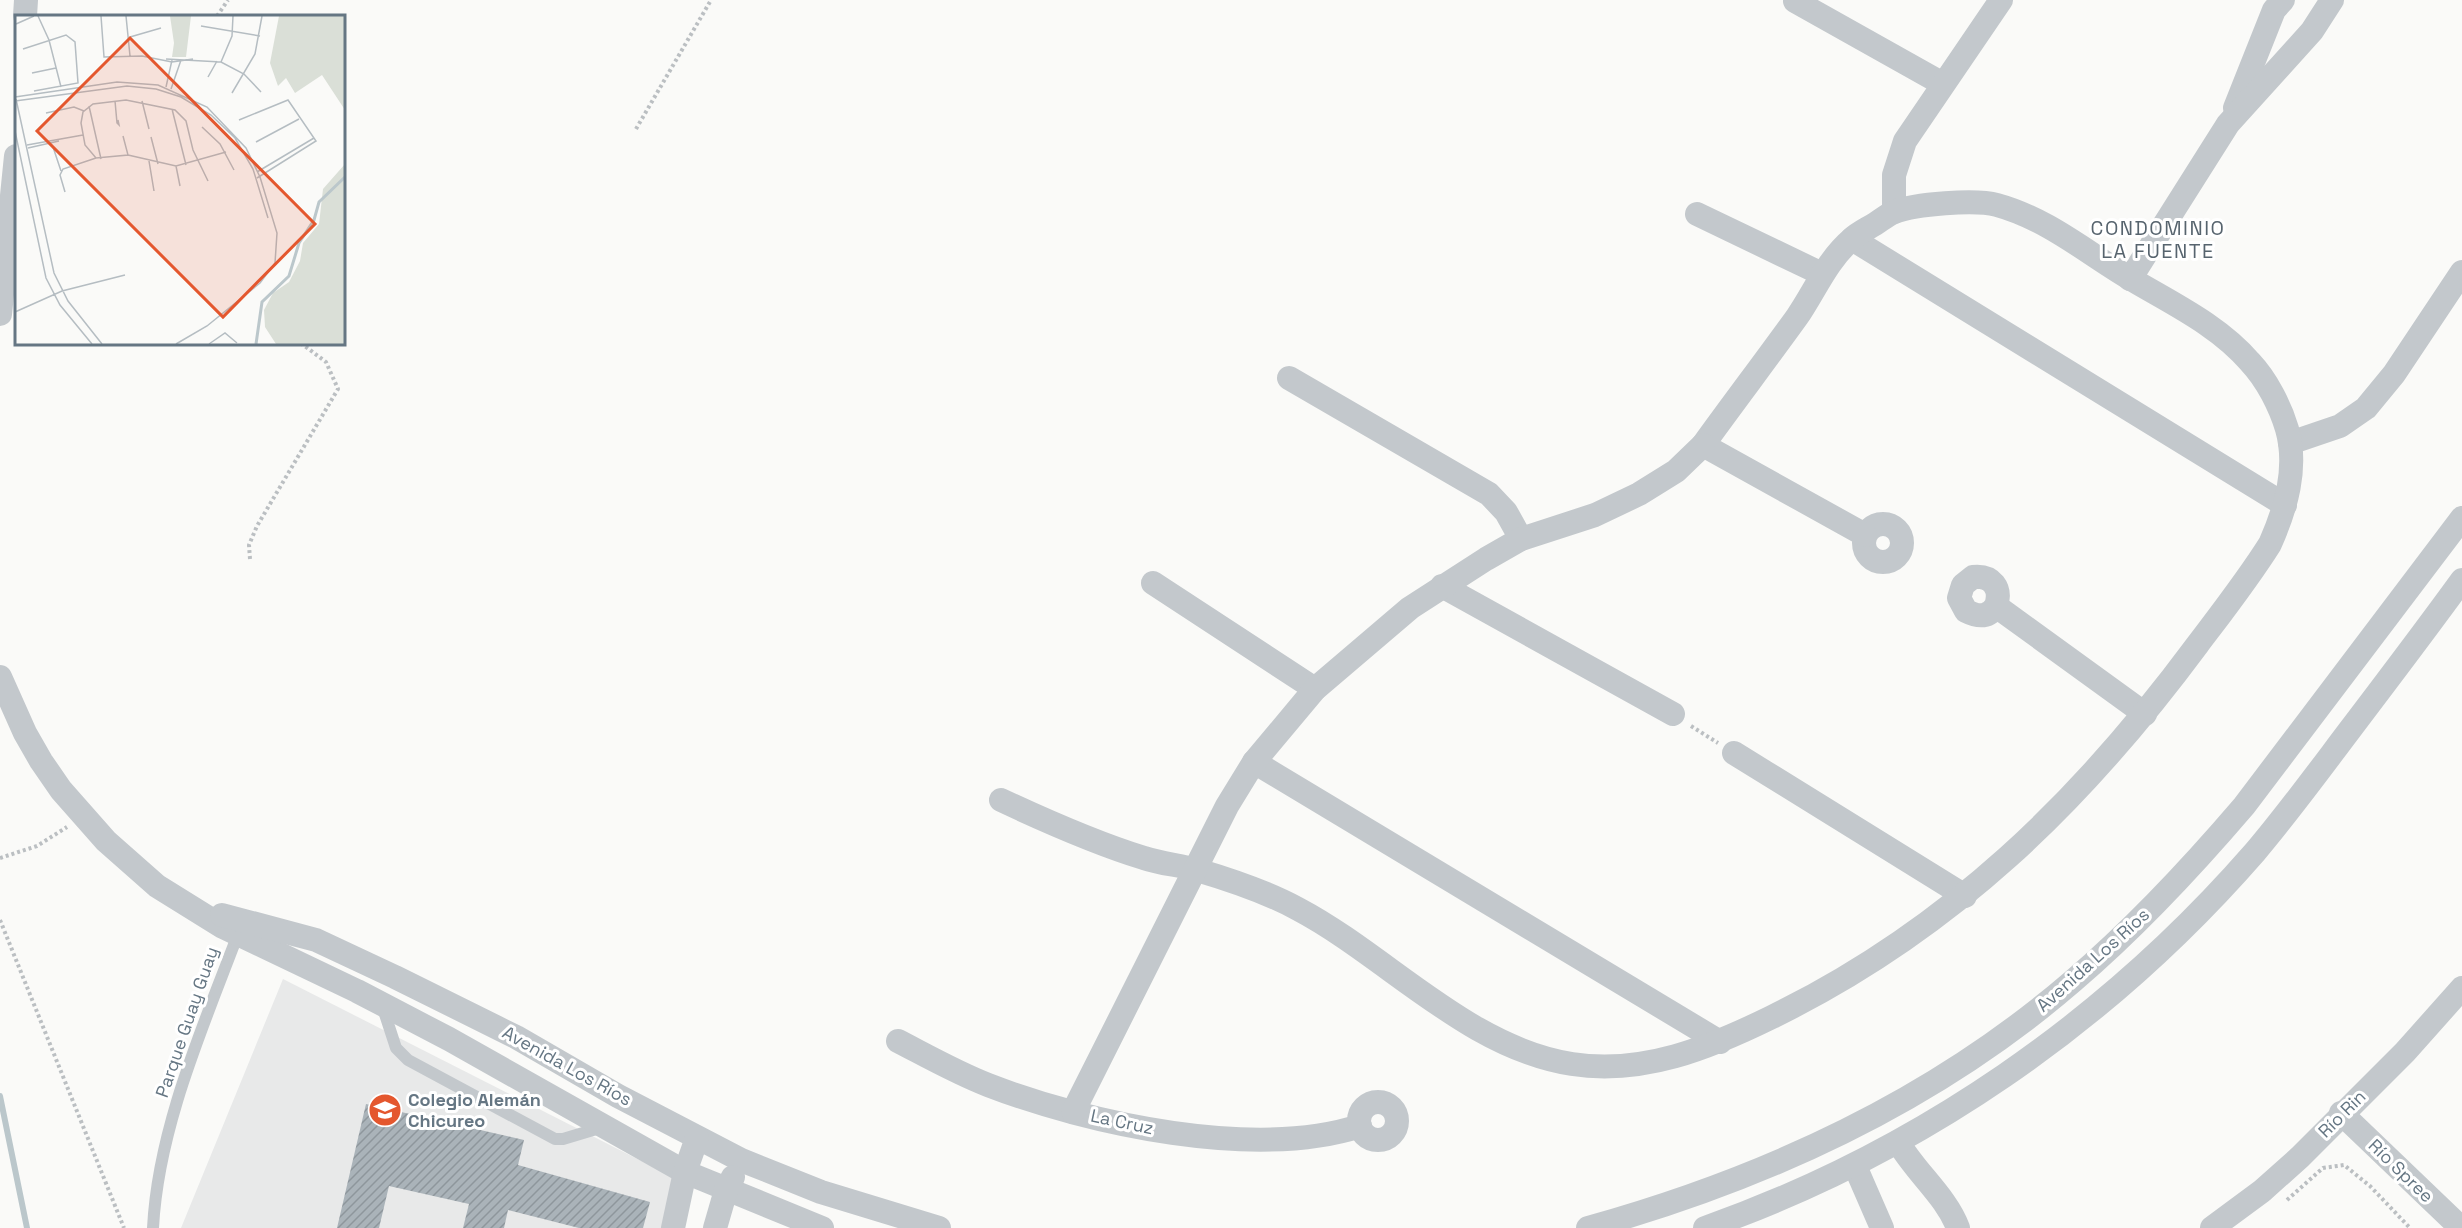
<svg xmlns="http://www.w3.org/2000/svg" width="2462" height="1228" viewBox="0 0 2462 1228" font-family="'Space Grotesk',sans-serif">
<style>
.built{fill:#e8e9e9}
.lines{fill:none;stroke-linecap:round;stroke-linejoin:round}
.stream{stroke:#bbc7cb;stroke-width:6}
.building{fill:url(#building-hatch)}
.path{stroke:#bbbfc2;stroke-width:4;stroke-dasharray:3 3;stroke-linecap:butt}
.service{stroke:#c3c8cc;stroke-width:12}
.minor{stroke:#c3c8cc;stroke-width:24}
.labels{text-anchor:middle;stroke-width:6;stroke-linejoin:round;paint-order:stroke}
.street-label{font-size:18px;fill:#657683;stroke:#fff}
.poi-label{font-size:18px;font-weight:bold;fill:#657683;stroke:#fff;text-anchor:start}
.neighbourhood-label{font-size:20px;letter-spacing:1.5px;fill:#57646e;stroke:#fff}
.inset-river{fill:none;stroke:#bbc7cb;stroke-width:3}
.inset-road{fill:none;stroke:#b5bdc2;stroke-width:1.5}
.view{fill:#e4572e;fill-opacity:0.15;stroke:#e4572e;stroke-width:3}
.inset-edge{fill:none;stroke:#657683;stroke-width:3}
</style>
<defs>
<pattern id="building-hatch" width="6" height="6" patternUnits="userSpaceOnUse" patternTransform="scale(1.5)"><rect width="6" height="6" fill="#aab3b9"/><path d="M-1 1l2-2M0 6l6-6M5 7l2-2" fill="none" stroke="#8e969c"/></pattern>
</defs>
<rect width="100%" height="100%" fill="#fafaf8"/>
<path class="built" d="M 283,979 L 669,1175 L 678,1183 L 668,1228 L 181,1228 Z"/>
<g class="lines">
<path class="stream" d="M 0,1096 L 27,1228"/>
</g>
<path class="building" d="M 366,1104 L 524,1140 L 518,1165 L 650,1202 L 643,1228 L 579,1228 L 508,1210 L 504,1228 L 463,1228 L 469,1204 L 389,1186 L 379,1228 L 337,1228 Z"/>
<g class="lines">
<g class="path">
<path d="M 217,16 L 228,0"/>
<path d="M 636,129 L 711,0"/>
<path d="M 250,559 L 249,545 L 257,526 L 338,389 L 326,362 L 302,344"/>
<path d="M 1691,726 L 1718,743"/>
<path d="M 0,858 L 37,846 L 67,827"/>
<path d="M 0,920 L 124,1228"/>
<path d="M 2287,1200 L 2323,1168 L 2344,1165 L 2370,1186 L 2410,1228"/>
</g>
<g class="service">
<path d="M 382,1005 L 396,1048 L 408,1060 L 555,1139 L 563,1139 L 603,1127"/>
<path d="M 153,1228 C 158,1128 203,1027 238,934"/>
</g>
<g class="minor">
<path d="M 1795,1 L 1943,84"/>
<path d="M 25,16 L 26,0"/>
<path d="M 2235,108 L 2274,10 L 2283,0"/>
<path d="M 1894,212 L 1894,175 L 1905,141 L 2001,0"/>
<path d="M 1697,214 L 1822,274"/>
<path d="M 1852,239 L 2285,505"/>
<path d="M 2130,279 L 2228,124 L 2312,31 L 2332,0"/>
<path d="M 0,314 L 16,156"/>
<path d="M 1289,378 L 1489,494 L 1506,512 L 1521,539"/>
<path d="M 2290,443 L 2340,426 L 2366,408 L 2394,374 L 2462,272"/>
<circle cx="1883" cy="543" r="19"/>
<path d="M 1153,583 L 1315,689"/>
<path d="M 1442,586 L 1673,714"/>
<path d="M 1996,606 C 1988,618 1978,617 1966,611 L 1959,598 L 1963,585 L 1973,577 C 1992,575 2002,588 1996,606 L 2145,714"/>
<path d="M 0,677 L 25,733 L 41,761 L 61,790 L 106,841 L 157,886 L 223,927 L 357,991 L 449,1039 L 685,1172 L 822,1228"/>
<path d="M 1734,753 L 1965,896"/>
<path d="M 1254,762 L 1720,1042"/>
<path d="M 1001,800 C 1048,822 1095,843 1144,858 C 1162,864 1180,865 1197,870 C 1231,880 1267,892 1298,909 C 1387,956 1468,1048 1572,1064 C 1643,1075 1709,1048 1772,1017 C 1950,930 2081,802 2198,644 C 2223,611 2248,579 2270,544 C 2286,508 2298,468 2287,429 C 2280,406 2267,380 2250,362 C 2218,325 2173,304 2131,279 C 2087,253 2048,219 1997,205 C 1975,199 1915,204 1894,212 C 1887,215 1880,221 1875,224 C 1867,229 1858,233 1852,239 C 1827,260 1815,291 1797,317 C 1766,360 1734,402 1703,445 L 1865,535"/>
<path d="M 222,915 L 316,940 L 395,977 L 516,1037 L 618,1096 L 741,1160 L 821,1192 L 939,1228"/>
<path d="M 898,1041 C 927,1056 957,1073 988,1085 C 1089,1124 1255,1160 1360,1126"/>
<circle cx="1378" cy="1121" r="19"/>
<path d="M 1073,1112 L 1227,806 L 1254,762 L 1315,689 L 1410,608 L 1486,559 L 1521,539 L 1595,515 L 1639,494 L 1676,471 L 1703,445"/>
<path d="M 2341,1113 L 2461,1228"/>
<path d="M 1898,1142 C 1916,1173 1946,1196 1958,1228"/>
<path d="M 1855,1166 L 1882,1228"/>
<path d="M 673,1228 L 685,1172 L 697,1138"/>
<path d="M 715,1228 L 726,1190 L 733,1177"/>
<path d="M 1588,1228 C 1764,1179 1934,1101 2073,981 C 2135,928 2191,868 2244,806 L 2462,518"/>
<path d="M 1705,1228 C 1918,1153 2107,1022 2255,852 C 2288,813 2318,772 2349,731 C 2387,681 2425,631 2462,580"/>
<path d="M 2212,1228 L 2262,1191 L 2300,1157 L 2405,1052 L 2462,988"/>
</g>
</g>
<defs>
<symbol id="school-disc" viewBox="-11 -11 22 22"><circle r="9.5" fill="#e4572e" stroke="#fff"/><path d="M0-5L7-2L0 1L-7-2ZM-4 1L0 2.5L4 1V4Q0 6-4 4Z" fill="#fff"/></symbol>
</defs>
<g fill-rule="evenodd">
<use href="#school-disc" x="366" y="1091" width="38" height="38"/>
</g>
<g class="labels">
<g class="street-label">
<text transform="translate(2093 960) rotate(-42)" y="6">Avenida Los Ríos</text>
<text transform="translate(187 1022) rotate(-71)" y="6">Parque Guay Guay</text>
<text transform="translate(567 1066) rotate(29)" y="6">Avenida Los Ríos</text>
<text transform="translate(2342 1114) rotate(-45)" y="6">Río Rin</text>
<text transform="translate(1122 1122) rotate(12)" y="6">La Cruz</text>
<text transform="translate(2401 1171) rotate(44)" y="6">Río Spree</text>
</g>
<g class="poi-label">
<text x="408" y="1106">Colegio Alemán<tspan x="408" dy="21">Chicureo</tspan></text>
</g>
<g class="neighbourhood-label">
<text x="2158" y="235">CONDOMINIO<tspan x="2158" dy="23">LA FUENTE</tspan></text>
</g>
</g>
<g transform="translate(15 15)">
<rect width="330" height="330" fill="#fafaf8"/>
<path d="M 264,1 L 330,1 L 330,95 L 307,60 L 280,78 L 271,63 L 263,71 L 255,48 ZM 330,149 L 330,329 L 261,329 L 250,312 L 249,295 L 258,278 L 274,267 L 285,246 L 288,228 L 304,209 L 308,174 Z" fill="#dadfd7"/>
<path d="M 155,1 L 176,1 L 171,42 L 157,42 L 159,28 Z" fill="#dadfd7"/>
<path class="inset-river" d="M 241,329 L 247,287 L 274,261 L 284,228 L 299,205 L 304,187 L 330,162"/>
<path class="inset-road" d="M 23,1 L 34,25 L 46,72M 86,1 L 89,42 L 127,41 L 157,47 L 178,44M 111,1 L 115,41M 1,9 L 19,1M 186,11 L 245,21M 115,22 L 146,13M 8,34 L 51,20 L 60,27 L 63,68 L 19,76M 151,44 L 206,47 L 229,59 L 246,77M 206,47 L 217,21 L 218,1M 17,58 L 41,53M 193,62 L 202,46M 151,72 L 157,45M 156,74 L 166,45M 217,78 L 240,39 L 247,1M 0,82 L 102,67 L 143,70 L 192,92 L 231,133 L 245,162 L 262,218 L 260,248 L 245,268 L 192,311 L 161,329M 1,84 L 39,258 L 53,286 L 87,329M 0,86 L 112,71 L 141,74 L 166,82 L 196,100 L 220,123 L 238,154 L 253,203M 100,86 L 102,108 L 104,110 L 103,105M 127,86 L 134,114M 74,91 L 86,144M 157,94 L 171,150M 31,98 L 59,92 L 69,96M 224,105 L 273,85 L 301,126 L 242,163M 187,112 L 205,129 L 219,155M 0,116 L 31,263 L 45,290 L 77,329M 108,121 L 113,140 L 81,143 L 70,130 L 66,108 L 68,97 L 78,89 L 111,85 L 160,95 L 171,106 L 178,135 L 193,166M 136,122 L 143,149M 241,127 L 284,104M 12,130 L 68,120M 38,132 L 46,156M 13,133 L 44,126M 113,140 L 161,151 L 211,137M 134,146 L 139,176M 161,151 L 165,171M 242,157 L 299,123M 50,177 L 45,160 L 48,154 L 81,143M 0,297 L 47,276 L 110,260M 194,329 L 210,318 L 222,328"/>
<path class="view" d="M 115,23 L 300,209 L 208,302 L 22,116 Z"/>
<rect width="330" height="330" class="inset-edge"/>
</g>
</svg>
